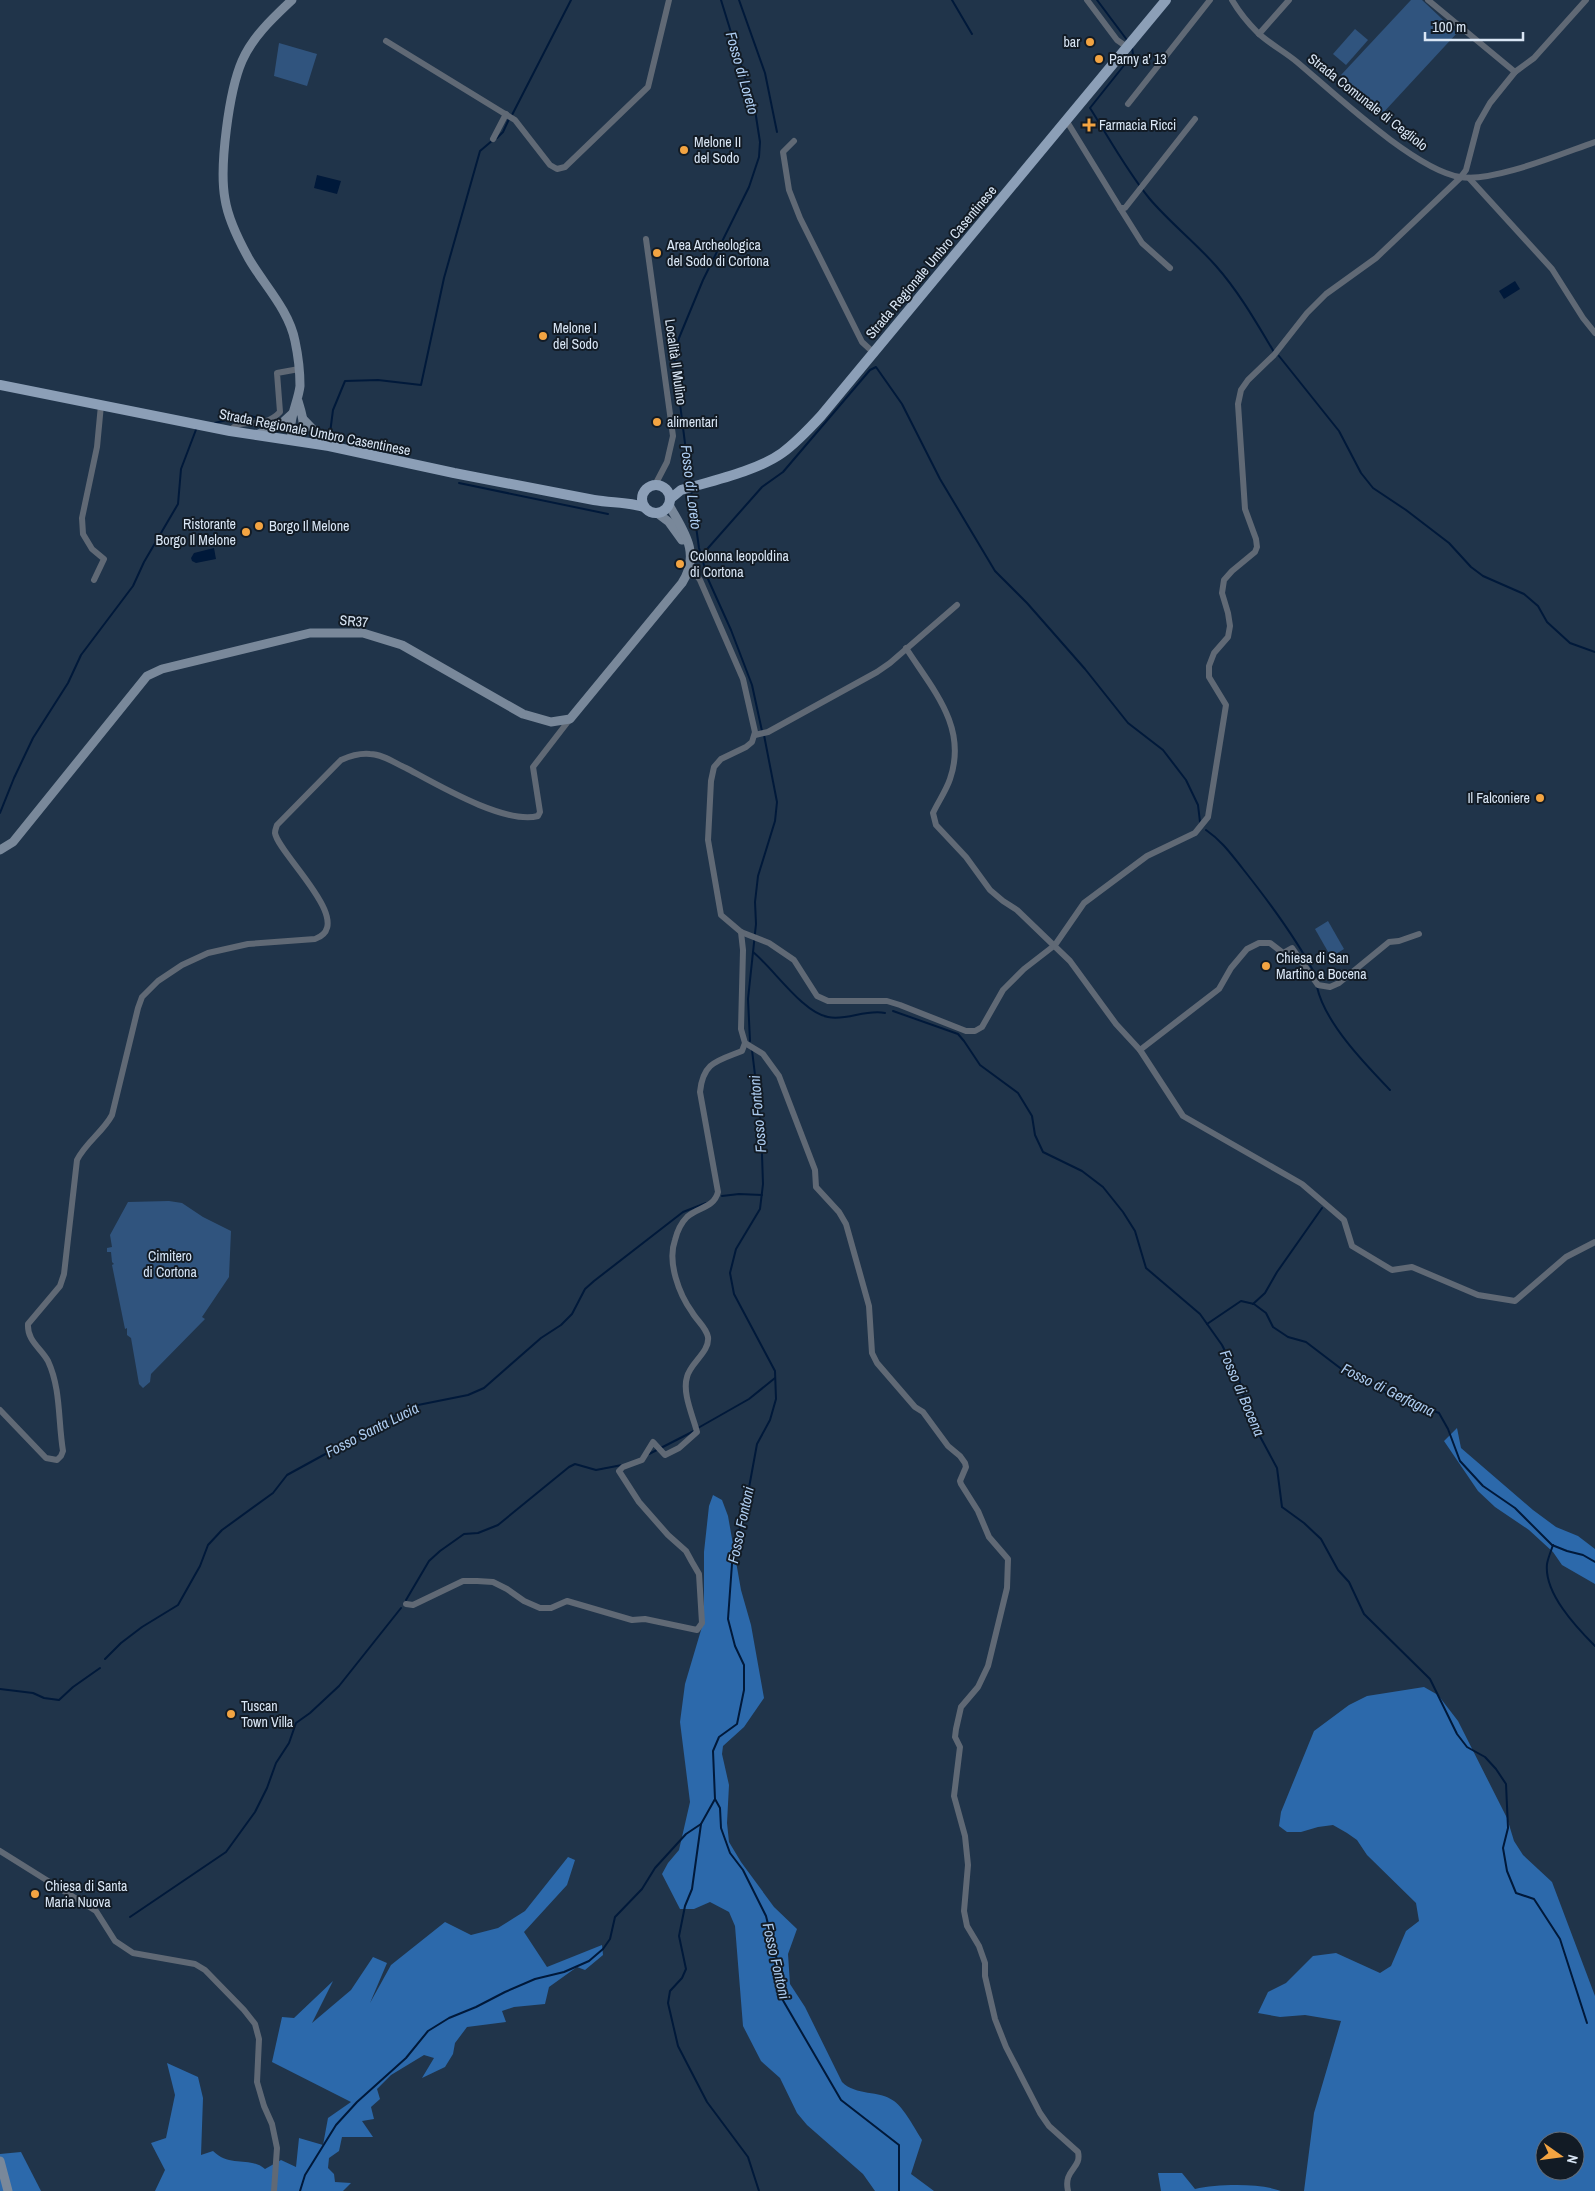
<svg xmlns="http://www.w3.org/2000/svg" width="1595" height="2191" viewBox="0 0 1595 2191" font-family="'Archivo Narrow',sans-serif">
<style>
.green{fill:#30547e}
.forest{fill:#2c69ab;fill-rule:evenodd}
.water{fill:#00193a}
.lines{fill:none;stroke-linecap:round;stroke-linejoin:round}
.stream{stroke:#00193a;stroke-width:2}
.street{stroke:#606975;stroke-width:6}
.secondary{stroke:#79889a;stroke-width:9}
.primary{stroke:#8c9fb7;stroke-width:10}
.poi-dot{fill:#f3a442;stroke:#121b25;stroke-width:2}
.labels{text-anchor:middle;stroke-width:4;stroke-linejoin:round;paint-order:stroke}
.poi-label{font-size:14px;fill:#d9e6f5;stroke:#121b25;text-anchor:start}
.street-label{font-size:14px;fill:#d9e6f5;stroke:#121b25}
.park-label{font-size:14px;fill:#d6e6f9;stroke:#121b25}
.water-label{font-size:15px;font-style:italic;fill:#adccf0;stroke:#121b25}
</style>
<rect width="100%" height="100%" fill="#20344a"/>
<g class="green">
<path d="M 1411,0 L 1422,0 L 1457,33 L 1382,114 L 1341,75 Z"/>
<path d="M 1355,29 L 1368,40 L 1346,65 L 1333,54 Z"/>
<path d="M 279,43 L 317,54 L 307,86 L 274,76 Z"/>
<path d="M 1328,921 L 1344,949 L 1331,957 L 1315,929 Z"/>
<path d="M 169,1201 L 182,1203 L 203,1217 L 231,1231 L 229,1277 L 202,1317 L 205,1319 L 151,1374 L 150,1382 L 143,1388 L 139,1384 L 131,1338 L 127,1335 L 127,1328 L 125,1329 L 112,1265 L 114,1264 L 112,1262 L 111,1252 L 107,1252 L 107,1248 L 112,1247 L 110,1235 L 128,1202 Z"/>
</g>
<g class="forest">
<path d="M 1457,1428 L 1461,1448 L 1533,1510 L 1556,1527 L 1578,1536 L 1595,1549 L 1595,1584 L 1562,1565 L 1553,1552 L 1529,1530 L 1495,1507 L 1478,1491 L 1444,1441 Z"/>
<path d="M 713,1495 L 722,1500 L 728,1516 L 741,1590 L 751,1625 L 764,1698 L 744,1727 L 723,1746 L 722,1754 L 729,1785 L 727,1823 L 729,1842 L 741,1862 L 774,1907 L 797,1929 L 788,1954 L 790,1984 L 805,2007 L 842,2082 C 856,2096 879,2090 894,2101 C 904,2108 915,2129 922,2140 L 911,2174 L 934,2191 L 875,2191 L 863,2174 L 807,2125 L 797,2113 L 780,2078 L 761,2061 L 743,2026 L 735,1926 L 729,1912 L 710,1902 L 694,1909 L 680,1909 L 662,1874 L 668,1863 L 679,1850 L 690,1802 L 680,1722 L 685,1684 L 704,1620 L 704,1552 L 709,1506 Z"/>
<path d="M 1424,1687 L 1438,1695 L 1458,1721 L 1507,1818 L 1514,1841 L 1523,1855 L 1552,1882 L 1595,1996 L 1595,2191 L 1304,2191 L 1314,2113 L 1341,2021 L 1305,2015 L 1280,2017 L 1258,2013 L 1268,1992 L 1286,1983 L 1313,1956 L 1336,1953 L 1380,1973 L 1391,1966 L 1406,1931 L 1419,1921 L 1416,1903 L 1367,1855 L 1357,1840 L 1347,1833 L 1333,1825 L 1318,1827 L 1301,1832 L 1287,1832 L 1279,1826 L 1281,1812 L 1314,1731 L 1349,1705 L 1367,1696 ZM 1545,2141 L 1575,2141 L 1575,2171 L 1545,2171 Z"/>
<path d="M 568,1857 L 575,1860 L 567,1885 L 524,1932 L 547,1967 L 602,1945 L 603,1955 L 585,1970 L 577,1967 L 549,1987 L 545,2004 L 514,2007 L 502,2011 L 506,2022 L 467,2027 L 455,2043 L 453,2054 L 445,2067 L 422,2078 L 434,2058 L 424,2055 L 391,2075 L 377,2089 L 380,2099 L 371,2107 L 374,2119 L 362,2121 L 373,2137 L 342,2137 L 339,2151 L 329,2158 L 328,2168 L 334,2174 L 335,2182 L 351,2183 L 343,2191 L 155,2191 L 165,2170 L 151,2143 L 166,2138 L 175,2095 L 167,2063 L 198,2077 L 203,2098 L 201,2155 L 213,2151 C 230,2168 250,2156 265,2169 L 281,2160 L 296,2167 L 299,2138 L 323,2145 L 328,2118 L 351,2102 L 272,2062 L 282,2017 L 294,2018 L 333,1981 L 312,2023 L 351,1990 L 373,1957 L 387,1963 L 370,2003 L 391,1965 L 445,1922 L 471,1935 L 498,1928 L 525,1911 Z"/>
<path d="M 21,2152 L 41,2191 L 0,2191 L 0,2154 Z"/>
<path d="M 1158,2173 L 1182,2173 L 1195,2189 C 1218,2184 1260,2183 1281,2191 L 1161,2191 Z"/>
</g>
<g class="water">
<path d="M 317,175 L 341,181 L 337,194 L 314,188 Z"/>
<path d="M 1515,281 L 1520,289 L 1504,299 L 1499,291 Z"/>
<path d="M 214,548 L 216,559 L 196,563 L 192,561 L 191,558 L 194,553 Z"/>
</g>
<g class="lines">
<g class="stream">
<path d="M 739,0 L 765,73 L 777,132"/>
<path d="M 952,0 L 972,34"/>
<path d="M 1097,0 L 1127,40"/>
<path d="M 1132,48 L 1133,54 L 1090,108 C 1109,138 1127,171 1149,198 C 1169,222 1195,242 1216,266 C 1239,292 1256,322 1274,352"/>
<path d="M 512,115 L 571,0"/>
<path d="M 497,138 L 503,132 L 509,119"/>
<path d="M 1279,356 L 1339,431 L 1361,473 L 1373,488 L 1406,510 L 1449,543 L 1471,567 L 1483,576 L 1524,594 L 1538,606 L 1547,622 L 1570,643 L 1595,652"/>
<path d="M 215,423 L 245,415 L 264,419"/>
<path d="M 320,431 L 330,433 L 333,410 L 345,381 L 378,380 L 421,385 L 444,278 L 480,151 L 493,140"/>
<path d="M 459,483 L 608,514"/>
<path d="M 690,483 L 674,356 L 679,338 L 703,280 L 749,187 L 759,157 L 760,142 L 755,110 L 721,0"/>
<path d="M 691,490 L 699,548 L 708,579 L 731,630 L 752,685 L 762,731"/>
<path d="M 701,556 L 762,487 L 783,472 L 870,370 L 876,367 L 902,404 L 940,479 L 995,571 L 1027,603 L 1085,669 L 1128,723 L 1163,750 L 1186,780 L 1198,805 L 1200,822"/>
<path d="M 0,813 L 14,778 L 33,738 L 68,683 L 81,655 L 133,586 L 144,562 L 178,504 L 181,469 L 197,427"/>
<path d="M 1206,830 C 1222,841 1231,854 1243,869 C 1270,903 1297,939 1317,978"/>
<path d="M 753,952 C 773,968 803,1013 828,1017 C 847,1021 865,1009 885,1013"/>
<path d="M 1317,987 C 1325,1023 1365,1064 1390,1090"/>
<path d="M 893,1011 L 958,1034 L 964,1041 L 980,1065 L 1018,1093 L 1032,1116 L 1035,1135 L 1043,1152 L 1082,1171 L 1103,1187 L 1123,1212 L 1135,1231 L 1146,1268 L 1200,1314 L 1222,1345 L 1239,1379 L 1249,1416 L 1277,1468 L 1282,1507 L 1304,1523 L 1321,1539 L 1338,1570 L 1349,1582 L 1364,1614 L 1430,1679 L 1457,1734 L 1467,1747 L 1485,1757 L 1496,1769 L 1506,1784 L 1508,1828 L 1503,1848 L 1507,1871 L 1516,1893 L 1534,1899 L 1560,1939 L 1587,2023"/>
<path d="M 750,1041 L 748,999 L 756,924 L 755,902 L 758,876 L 775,821 L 777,802 L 764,735"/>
<path d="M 752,1050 L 761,1125 L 763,1184 L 760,1209 L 736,1249 L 730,1273 L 734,1294 L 775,1371 L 776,1399 L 770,1420 L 757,1444 L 744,1515 L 733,1550 L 728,1619 L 735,1646 L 744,1665 L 744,1690 L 737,1724 L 719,1737 L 713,1751 L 715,1799 L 720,1808 L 721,1828 L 730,1853 L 743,1870 L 766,1916 L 780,1972 L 781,1997 L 841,2100 L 899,2145 L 899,2191"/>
<path d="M 722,1196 L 739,1194 L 762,1195"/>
<path d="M 1253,1304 L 1265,1293 L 1277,1272 L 1322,1208"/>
<path d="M 1207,1324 L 1241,1301 L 1254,1304 L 1266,1313 L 1273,1327 L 1288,1337 L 1306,1342 L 1344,1371 L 1387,1393 L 1439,1413 L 1448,1429 L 1460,1461 L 1483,1486 L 1515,1508 L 1552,1545 L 1567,1551 L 1583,1555 L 1595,1562"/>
<path d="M 698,1428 L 749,1399 L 775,1378"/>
<path d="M 649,1454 L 694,1431"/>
<path d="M 1553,1545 C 1551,1551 1548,1558 1547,1564 C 1544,1593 1576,1627 1595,1646"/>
<path d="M 406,1600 L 429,1561 L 440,1551 L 464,1534 L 478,1533 L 498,1525 L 569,1467 L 575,1464 L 596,1470 L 622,1465"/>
<path d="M 105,1659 L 121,1643 L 142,1627 L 178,1605 L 200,1566 L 208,1545 L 222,1530 L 273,1493 L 287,1475 L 413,1406 L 468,1395 L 484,1388 L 541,1338 L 561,1325 L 572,1314 L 585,1289 L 594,1281 L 683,1212 L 706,1203"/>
<path d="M 0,1689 L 33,1693 L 44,1698 L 59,1700 L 73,1687 L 100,1668"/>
<path d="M 715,1799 L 701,1824 L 692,1889 L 685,1906 L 679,1936 L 686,1969 L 682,1978 L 670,1991 L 668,2003 L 678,2046 L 707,2102 L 748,2157 L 759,2191"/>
<path d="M 130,1917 L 226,1852 L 255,1812 L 267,1788 L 276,1763 L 289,1743 L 296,1723 L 310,1713 L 339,1686 L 401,1608"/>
<path d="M 300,2191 L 305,2175 L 336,2125 L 357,2102 L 406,2058 L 428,2031 L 449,2018 L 476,2007 L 505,1992 L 535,1979 L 564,1972 L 589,1961 L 603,1949 L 610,1939 L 615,1917 L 642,1889 L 655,1868 L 686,1834 L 701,1824"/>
</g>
<g class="street">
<path d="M 1087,0 L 1117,40 L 1127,47"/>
<path d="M 1232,0 C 1239,12 1248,23 1258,33 C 1270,44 1285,52 1297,62 C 1334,93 1415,170 1460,177 C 1492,183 1563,153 1595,142"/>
<path d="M 1428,0 L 1515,72"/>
<path d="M 1259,34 L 1289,0"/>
<path d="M 386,41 L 515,120 L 550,165 L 557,169 L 565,167 L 648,87 L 669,0"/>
<path d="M 1128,104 L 1210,0"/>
<path d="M 1066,120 L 1120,208 L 1125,208 L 1195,119"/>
<path d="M 493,139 L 506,114"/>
<path d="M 794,141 L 783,152 L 789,190 L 800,218 L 862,342 L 874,353"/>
<path d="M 1469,178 L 1552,269 L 1583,318 L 1595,333"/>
<path d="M 1120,208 L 1142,243 L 1170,268"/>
<path d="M 646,239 L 673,436 L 667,462 L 655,485"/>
<path d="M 230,431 C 241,415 261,432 280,412 L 277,373 L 299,369"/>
<path d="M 691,568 L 700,580 L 743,679 L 755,732 L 752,742 L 746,747 L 721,759 L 714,767 L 711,781 L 708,840 L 721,915 L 741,932 L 769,943 L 794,960 L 817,996 L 828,1001 L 887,1001 L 900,1005 L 966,1031 L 975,1031 L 982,1027 L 1003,990 L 1024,969 L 1055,945 L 1084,903 L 1147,856 L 1195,833 L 1208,817 L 1226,705 L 1209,677 L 1209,666 L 1214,653 L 1228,637 L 1230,626 L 1228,613 L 1222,593 L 1224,580 L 1232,571 L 1255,552 L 1257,547 L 1256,539 L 1245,509 L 1238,404 L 1241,390 L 1248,380 L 1274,355 L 1307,313 L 1326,294 L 1376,258 L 1460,178 L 1466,170 L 1478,124 L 1490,103 L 1515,72 L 1534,58 L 1586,0"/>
<path d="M 94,580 L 104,559 L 92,549 L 83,534 L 82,518 L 97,447 L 101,405"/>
<path d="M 906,648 C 933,690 968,727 950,779 C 946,791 938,802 933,813 L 936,825 L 966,857 L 990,890 L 1003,901 L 1017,910 L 1070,961 L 1116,1024 L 1140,1050 L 1183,1116 L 1302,1184 L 1344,1220 L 1352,1246 L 1392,1270 L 1412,1267 L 1478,1295 L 1515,1301 L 1566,1257 L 1595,1242"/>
<path d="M 755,735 L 768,732 L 877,672 L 890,663 L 957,605"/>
<path d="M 741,932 L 743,950 L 741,1029 L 745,1043 L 763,1054 L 779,1076 L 815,1170 L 816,1187 L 839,1212 L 846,1224 L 869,1306 L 872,1353 L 877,1363 L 915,1407 L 923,1412 L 948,1446 L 960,1456 L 965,1463 L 966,1467 L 960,1481 L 961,1484 L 978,1511 L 989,1537 L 1008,1559 L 1007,1588 L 988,1666 L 978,1687 L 961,1707 L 956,1729 L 955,1737 L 960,1747 L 954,1796 L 965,1836 L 968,1865 L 964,1911 L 967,1926 L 979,1946 L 985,1963 L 985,1976 L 995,2019 L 1006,2047 L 1040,2113 L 1049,2126 L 1078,2152 C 1082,2169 1063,2169 1068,2191"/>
<path d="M 1140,1050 L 1219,989 L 1231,968 L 1247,949 L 1259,943 L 1270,943 L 1283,953 L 1292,948 L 1318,985 L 1330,987 L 1339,983 L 1389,942 L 1399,941 L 1419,934"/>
<path d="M 0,1410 L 46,1458 L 57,1460 L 61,1456 L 63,1451 C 58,1421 61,1389 48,1361 C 41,1348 27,1341 28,1324 L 60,1286 L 64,1274 L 77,1160 C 86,1142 103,1132 112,1115 L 138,1008 L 142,997 L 158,981 L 182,965 L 208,953 L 248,944 L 315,939 C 358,924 278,854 275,833 C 275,830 276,828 277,825 L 341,760 C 350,756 360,753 370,754 C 382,754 395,763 406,768 C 436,784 505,825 538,816 L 540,812 L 533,767 L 570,719"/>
<path d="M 406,1604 L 413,1605 L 463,1581 L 477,1581 L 493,1582 L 507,1589 L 524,1601 L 540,1608 L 551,1608 L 567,1601 L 632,1620 L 645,1619 L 697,1630 L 702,1623 L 699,1574 L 692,1562 L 686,1551 L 668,1535 L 639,1502 L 619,1471 L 623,1467 L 642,1460 L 653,1442 L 665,1455 L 679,1448 L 697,1432 C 693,1416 682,1393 687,1377 C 690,1363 710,1352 708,1337 C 706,1327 697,1321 692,1312 C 679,1294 667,1262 675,1240 C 677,1232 681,1223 687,1217 C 698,1207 714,1208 718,1192 L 700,1092 C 703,1062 717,1061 742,1051 L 745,1043"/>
<path d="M 0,1851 L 96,1911 L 115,1941 L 133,1953 L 195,1964 L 205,1970 L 244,2010 L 255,2024 L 259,2039 L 257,2082 L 264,2106 L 272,2124 L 277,2148 L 274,2191"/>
</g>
<g class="secondary">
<path d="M 292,0 C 273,18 253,36 242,61 C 229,91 219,167 225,199 C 228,219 239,241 249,259 C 264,285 289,310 295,341 C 298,355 300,371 300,386 C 298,404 285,424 294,440 C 309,431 302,415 298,401"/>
<path d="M 304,420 L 329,446"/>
<path d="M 256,435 L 281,424 L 293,413"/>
<path d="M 657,513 L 669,522 L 682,540"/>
<path d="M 0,850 L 13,842 L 147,676 L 162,669 L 310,633 L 363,633 L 402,645 L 523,714 L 551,722 L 570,719 L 682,583 C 701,553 684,532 669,505"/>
<path d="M 0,2161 L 8,2191"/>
</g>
<g class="primary">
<path d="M 0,385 L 230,431 L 329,446 L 454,473 L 594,500 C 611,503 628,502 644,507"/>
<circle cx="656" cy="499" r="14"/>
<path d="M 670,499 L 681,490 C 711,481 757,471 782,453 C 797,442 809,429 821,416 L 1166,0"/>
</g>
</g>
<g class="poi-dot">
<circle cx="1090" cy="42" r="5"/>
<circle cx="1099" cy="59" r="5"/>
<path d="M1086.5 117.5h5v5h5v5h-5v5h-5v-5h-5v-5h5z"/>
<circle cx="684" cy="150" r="5"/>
<circle cx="657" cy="253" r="5"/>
<circle cx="543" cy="336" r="5"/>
<circle cx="657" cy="422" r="5"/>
<circle cx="259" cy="526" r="5"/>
<circle cx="246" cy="532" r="5"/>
<circle cx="680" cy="564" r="5"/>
<circle cx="1540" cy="798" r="5"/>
<circle cx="1266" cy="966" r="5"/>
<circle cx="231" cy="1714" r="5"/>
<circle cx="35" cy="1894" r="5"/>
</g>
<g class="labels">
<g class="poi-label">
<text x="1080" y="47" text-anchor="end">bar</text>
<text x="1109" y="64">Parny a' 13</text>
<text x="1099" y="130">Farmacia Ricci</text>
<text x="694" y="147">Melone II<tspan x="694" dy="16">del Sodo</tspan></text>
<text x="667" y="250">Area Archeologica<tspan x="667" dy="16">del Sodo di Cortona</tspan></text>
<text x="553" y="333">Melone I<tspan x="553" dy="16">del Sodo</tspan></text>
<text x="667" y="427">alimentari</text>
<text x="236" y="529" text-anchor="end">Ristorante<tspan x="236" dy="16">Borgo Il Melone</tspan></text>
<text x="269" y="531">Borgo Il Melone</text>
<text x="690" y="561">Colonna leopoldina<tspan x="690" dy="16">di Cortona</tspan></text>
<text x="1530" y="803" text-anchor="end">Il Falconiere</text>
<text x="1276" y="963">Chiesa di San<tspan x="1276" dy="16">Martino a Bocena</tspan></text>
<text x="241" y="1711">Tuscan<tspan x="241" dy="16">Town Villa</tspan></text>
<text x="45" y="1891">Chiesa di Santa<tspan x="45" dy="16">Maria Nuova</tspan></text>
</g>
<g class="street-label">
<text transform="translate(1368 102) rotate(38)" y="5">Strada Comunale di Cegliolo</text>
<text transform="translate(931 262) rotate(-50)" y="5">Strada Regionale Umbro Casentinese</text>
<text transform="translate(676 362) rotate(82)" y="5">Località Il Mulino</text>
<text transform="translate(315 432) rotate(11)" y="5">Strada Regionale Umbro Casentinese</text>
<text transform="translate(354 621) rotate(5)" y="5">SR37</text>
</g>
<g class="park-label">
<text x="170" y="1261">Cimitero<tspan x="170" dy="16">di Cortona</tspan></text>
</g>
<g class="water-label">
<text transform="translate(742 73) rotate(74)" y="5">Fosso di Loreto</text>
<text transform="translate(691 487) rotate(83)" y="5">Fosso di Loreto</text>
<text transform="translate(758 1114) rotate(-95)" y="5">Fosso Fontoni</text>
<text transform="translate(1388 1390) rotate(26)" y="5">Fosso di Gerfagna</text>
<text transform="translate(1242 1393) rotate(67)" y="5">Fosso di Bocena</text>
<text transform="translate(372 1430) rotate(-27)" y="5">Fosso Santa Lucia</text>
<text transform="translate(741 1525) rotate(-78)" y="5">Fosso Fontoni</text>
<text transform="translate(776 1961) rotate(77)" y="5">Fosso Fontoni</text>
</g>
</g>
<g transform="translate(1560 2156) rotate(104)"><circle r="24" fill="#121b25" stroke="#626c78"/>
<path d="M0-4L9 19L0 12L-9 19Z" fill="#f3a442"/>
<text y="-8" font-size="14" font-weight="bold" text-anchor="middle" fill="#d9e6f5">N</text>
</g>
<path d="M1425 32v8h98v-8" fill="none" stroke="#d9e6f5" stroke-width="2.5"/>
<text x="1432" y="32" font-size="15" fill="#d9e6f5" stroke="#121b25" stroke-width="4" paint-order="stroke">100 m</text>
</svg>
